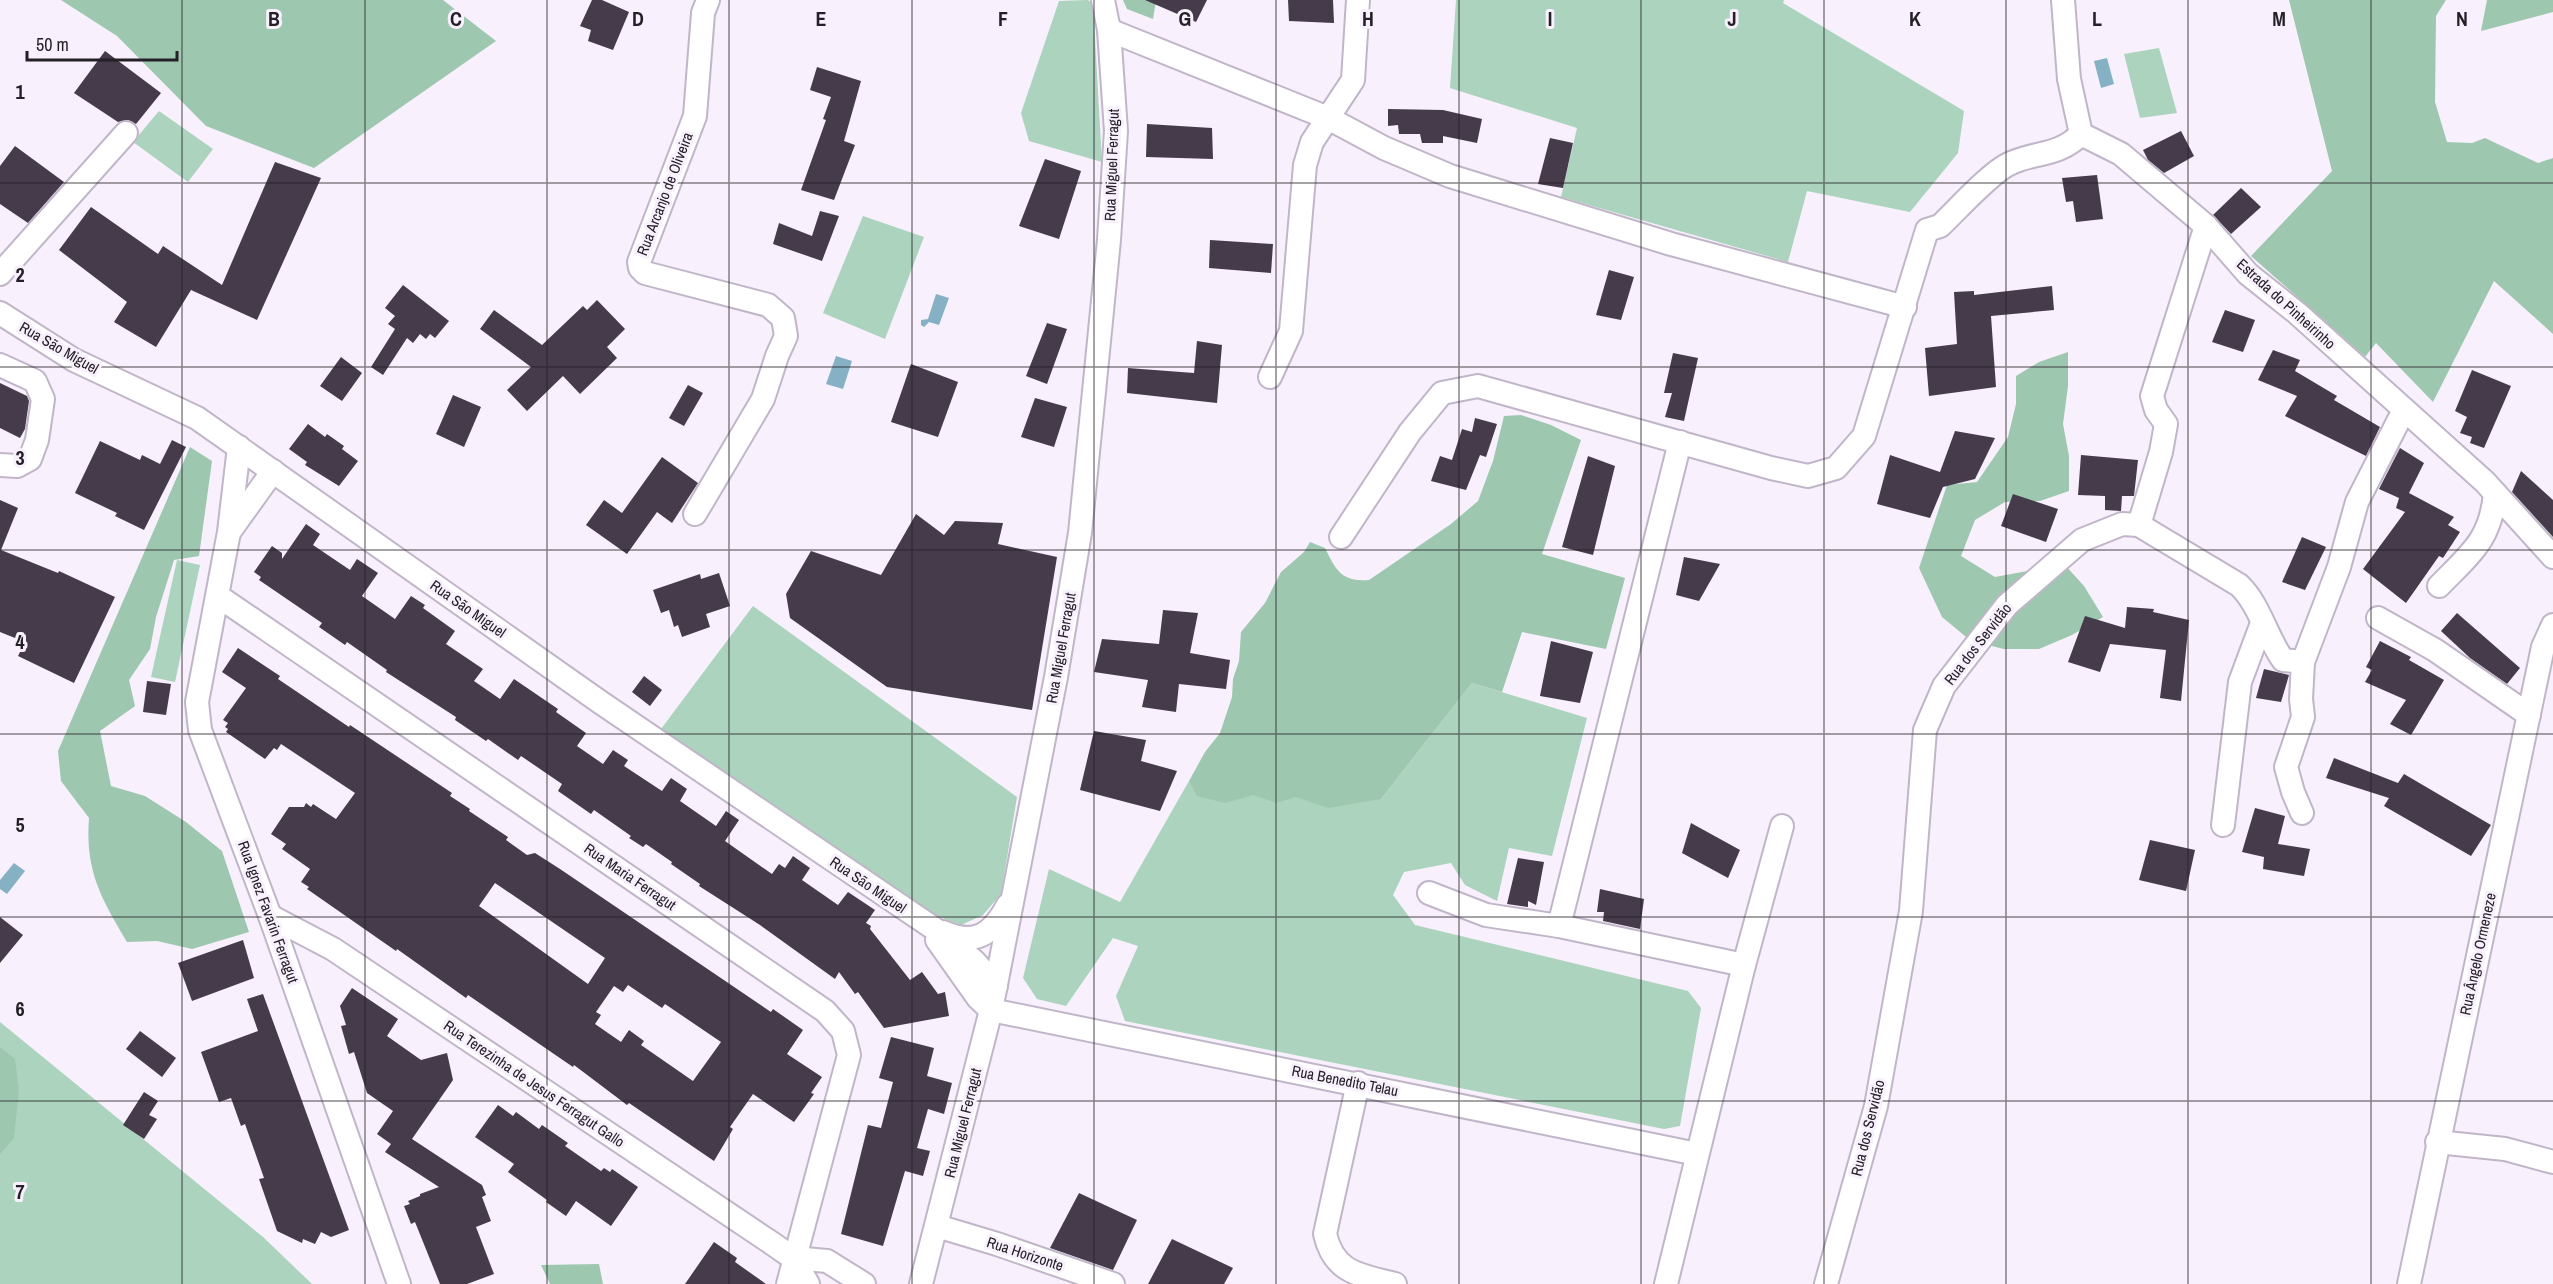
<svg xmlns="http://www.w3.org/2000/svg" width="2553" height="1284" viewBox="0 0 2553 1284" font-family="'Archivo Narrow',sans-serif">
<style>
.green{fill:#acd3bd}
.forest{fill:#9ec7b0}
.water{fill:#86b1c5}
.building{fill:#453b4b;fill-rule:evenodd}
.lines{fill:none;stroke-linecap:round;stroke-linejoin:round}
.minor-casing{stroke:#c1b6c9;stroke-width:26}
.minor{stroke:#fff;stroke-width:22}
.grid{fill:none;stroke:#242027;stroke-width:1.5;stroke-opacity:0.55}
.labels{text-anchor:middle;stroke-width:6;stroke-linejoin:round;paint-order:stroke}
.street-label{font-size:15px;fill:#242027;stroke:#f8f0fc}
.grid-label{font-size:20px;text-anchor:middle;font-weight:bold;fill:#242027;stroke:#f8f0fc;stroke-width:6;stroke-linejoin:round;paint-order:stroke}
</style>
<rect width="100%" height="100%" fill="#f8f0fc"/>
<g class="green">
<path d="M 1088,0 L 1093,4 L 1102,162 L 1029,141 L 1021,113 L 1059,1 Z"/>
<path d="M 1456,0 L 1784,0 L 1783,3 L 1964,111 L 1958,153 L 1910,212 L 1807,191 L 1788,262 L 1561,197 L 1577,128 L 1450,88 Z"/>
<path d="M 2159,48 L 2177,113 L 2140,118 L 2124,54 Z"/>
<path d="M 159,111 L 213,149 L 188,182 L 133,142 Z"/>
<path d="M 863,216 L 924,237 L 885,339 L 823,313 Z"/>
<path d="M 177,560 L 200,565 L 175,682 L 151,677 Z"/>
<path d="M 753,606 L 1017,797 L 1001,894 L 983,915 L 961,925 L 937,916 L 658,733 Z"/>
<path d="M 1472,683 L 1587,718 L 1552,856 L 1509,848 L 1497,901 L 1465,885 L 1451,863 L 1404,872 L 1393,895 L 1415,925 L 1688,991 L 1701,1008 L 1680,1126 L 1664,1129 L 1125,1021 L 1116,996 L 1138,946 L 1113,938 L 1066,1006 L 1037,999 L 1023,978 L 1049,869 L 1120,902 L 1189,781 L 1381,799 Z"/>
<path d="M 0,1022 L 263,1237 L 312,1284 L 0,1284 Z"/>
</g>
<g class="forest">
<path d="M 61,0 L 443,0 L 496,41 L 314,168 L 206,126 L 117,36 Z"/>
<path d="M 1123,0 L 1156,0 L 1153,19 L 1127,9 Z"/>
<path d="M 2289,0 L 2446,0 L 2436,16 L 2435,102 L 2447,142 L 2472,143 L 2485,138 L 2538,163 L 2553,158 L 2553,334 L 2494,281 L 2433,402 L 2376,343 L 2365,357 L 2251,256 L 2332,171 Z"/>
<path d="M 2487,0 L 2553,0 L 2553,12 L 2481,31 Z"/>
<path d="M 2068,352 L 2068,386 L 2063,424 L 2069,456 L 2069,491 L 2040,501 L 2005,502 L 1975,520 L 1961,556 L 1995,577 L 2064,564 L 2084,586 L 2103,617 L 2072,635 L 2039,649 L 2004,649 L 1971,641 L 1942,617 L 1919,568 L 1947,485 L 1977,482 L 2008,437 L 2016,404 L 2016,376 L 2039,362 Z"/>
<path d="M 1521,415 L 1551,425 L 1581,440 L 1542,554 L 1625,578 L 1606,649 L 1522,632 L 1502,692 L 1472,683 L 1381,799 L 1328,808 L 1296,797 L 1276,803 L 1253,795 L 1225,803 L 1197,796 L 1189,781 L 1205,752 L 1220,733 L 1232,697 L 1233,679 L 1239,661 L 1241,632 L 1265,603 L 1281,572 L 1304,552 L 1310,542 L 1325,548 C 1336,570 1341,582 1369,580 L 1451,524 L 1478,501 L 1493,461 L 1504,416 Z"/>
<path d="M 190,447 L 212,461 L 199,556 L 174,560 L 156,617 L 150,649 L 129,680 L 135,706 L 100,731 L 111,786 L 145,796 L 186,822 L 222,851 L 249,932 L 192,949 L 157,941 L 127,942 C 101,898 85,871 89,818 L 61,781 L 58,751 Z"/>
<path d="M 0,1047 L 15,1059 L 19,1090 L 14,1138 L 0,1154 Z"/>
<path d="M 599,1264 L 603,1284 L 550,1284 L 541,1265 Z"/>
</g>
<g class="water">
<path d="M 2107,58 L 2114,84 L 2101,88 L 2094,61 Z"/>
<path d="M 936,294 L 949,298 L 939,325 L 929,322 L 924,327 L 921,325 L 921,320 L 928,319 Z"/>
<path d="M 836,356 L 852,361 L 843,389 L 826,384 Z"/>
<path d="M 14,863 L 25,871 L 7,894 L 0,889 L 0,880 Z"/>
</g>
<g class="building">
<path d="M 592,0 L 602,0 L 629,12 L 613,50 L 588,41 L 591,30 L 580,26 Z"/>
<path d="M 1145,0 L 1207,0 L 1196,22 Z"/>
<path d="M 1288,0 L 1333,0 L 1334,23 L 1289,21 Z"/>
<path d="M 105,51 L 161,93 L 136,124 L 128,120 L 118,122 L 74,93 Z"/>
<path d="M 817,67 L 861,81 L 844,141 L 855,145 L 834,200 L 801,190 L 826,120 L 823,119 L 831,97 L 810,90 Z"/>
<path d="M 1388,109 L 1443,110 L 1482,119 L 1477,143 L 1443,136 L 1443,143 L 1422,143 L 1420,134 L 1399,134 L 1398,125 L 1388,126 Z"/>
<path d="M 1147,124 L 1212,128 L 1213,159 L 1146,157 Z"/>
<path d="M 2181,131 L 2194,156 L 2164,173 L 2148,160 L 2143,150 Z"/>
<path d="M 1550,138 L 1573,143 L 1563,188 L 1538,184 Z"/>
<path d="M 15,146 L 64,182 L 28,223 L 0,204 L 0,166 Z"/>
<path d="M 1045,159 L 1081,171 L 1059,239 L 1019,226 Z"/>
<path d="M 275,162 L 321,178 L 257,320 L 191,290 L 156,347 L 114,322 L 127,302 L 59,250 L 91,207 L 158,254 L 163,246 L 222,285 Z"/>
<path d="M 2097,175 L 2103,219 L 2076,222 L 2073,201 L 2066,202 L 2062,178 Z"/>
<path d="M 2241,188 L 2261,207 L 2231,234 L 2213,215 Z"/>
<path d="M 820,211 L 839,216 L 822,261 L 773,244 L 779,223 L 812,236 Z"/>
<path d="M 1210,240 L 1273,244 L 1271,273 L 1209,268 Z"/>
<path d="M 1609,270 L 1634,277 L 1621,320 L 1596,315 Z"/>
<path d="M 403,285 L 449,321 L 435,338 L 430,334 L 426,339 L 420,334 L 413,343 L 407,338 L 383,375 L 371,367 L 395,329 L 388,324 L 395,316 L 385,308 Z"/>
<path d="M 2052,286 L 2054,310 L 1991,316 L 1996,387 L 1929,396 L 1925,348 L 1957,344 L 1954,292 L 1974,291 L 1974,295 Z"/>
<path d="M 597,300 L 625,329 L 607,347 L 617,358 L 580,394 L 563,376 L 527,411 L 507,390 L 531,367 L 480,329 L 494,310 L 542,345 L 583,306 L 587,310 Z"/>
<path d="M 2225,310 L 2255,320 L 2243,352 L 2212,342 Z"/>
<path d="M 1047,323 L 1067,329 L 1047,384 L 1026,376 Z"/>
<path d="M 1197,341 L 1222,345 L 1217,403 L 1127,393 L 1128,368 L 1194,373 Z"/>
<path d="M 2273,350 L 2300,360 L 2295,371 L 2337,396 L 2334,400 L 2380,427 L 2366,456 L 2285,416 L 2297,396 L 2258,380 Z"/>
<path d="M 1673,353 L 1698,358 L 1684,421 L 1665,417 L 1672,393 L 1664,393 Z"/>
<path d="M 341,357 L 362,373 L 342,401 L 320,386 Z"/>
<path d="M 911,364 L 958,382 L 938,437 L 891,422 Z"/>
<path d="M 2472,370 L 2511,386 L 2484,448 L 2470,443 L 2472,437 L 2460,433 L 2467,417 L 2455,411 Z"/>
<path d="M 0,383 L 27,396 L 29,401 L 25,429 L 20,438 L 0,428 Z"/>
<path d="M 688,385 L 703,393 L 684,426 L 669,418 Z"/>
<path d="M 453,395 L 481,407 L 464,447 L 436,434 Z"/>
<path d="M 1035,398 L 1067,407 L 1054,447 L 1021,437 Z"/>
<path d="M 1475,418 L 1497,424 L 1486,457 L 1480,455 L 1466,490 L 1431,481 L 1440,456 L 1452,460 L 1462,429 L 1472,432 Z"/>
<path d="M 308,424 L 325,437 L 327,434 L 344,446 L 342,449 L 358,461 L 339,486 L 305,465 L 307,462 L 289,449 Z"/>
<path d="M 1955,431 L 1995,438 L 1975,479 L 1943,487 L 1930,518 L 1877,504 L 1890,455 L 1940,472 Z"/>
<path d="M 172,440 L 186,447 L 144,530 L 115,516 L 117,513 L 75,493 L 100,441 L 140,460 L 142,455 L 160,464 Z"/>
<path d="M 2400,448 L 2424,463 L 2409,493 L 2454,517 L 2448,525 L 2460,532 L 2443,558 L 2439,556 L 2406,603 L 2363,569 L 2405,512 L 2396,508 L 2399,498 L 2379,489 Z"/>
<path d="M 2081,455 L 2138,460 L 2134,496 L 2122,496 L 2121,511 L 2105,510 L 2105,496 L 2078,495 Z"/>
<path d="M 1588,456 L 1615,466 L 1593,555 L 1562,547 Z"/>
<path d="M 662,457 L 698,483 L 672,523 L 657,512 L 627,554 L 586,525 L 604,500 L 622,513 Z"/>
<path d="M 2521,471 L 2553,500 L 2553,537 L 2512,492 Z"/>
<path d="M 2013,494 L 2058,509 L 2046,542 L 2001,526 Z"/>
<path d="M 0,500 L 18,508 L 1,550 L 58,573 L 59,571 L 115,597 L 74,683 L 18,656 L 25,642 L 0,632 Z"/>
<path d="M 916,514 L 944,535 L 955,521 L 1003,523 L 998,544 L 1057,557 L 1032,710 L 887,687 L 790,618 L 786,594 L 811,551 L 881,575 Z"/>
<path d="M 306,524 L 320,534 L 313,545 L 350,570 L 357,559 L 378,573 L 362,596 L 395,619 L 411,596 L 425,605 L 423,608 L 455,631 L 446,644 L 483,669 L 474,681 L 500,699 L 514,679 L 558,709 L 556,712 L 586,733 L 577,746 L 603,764 L 613,750 L 628,760 L 624,766 L 662,791 L 671,778 L 687,789 L 680,801 L 716,826 L 726,811 L 739,820 L 725,841 L 772,874 L 779,864 L 785,868 L 793,856 L 810,868 L 802,880 L 838,905 L 848,892 L 875,910 L 866,923 L 871,926 L 870,929 L 910,980 L 922,972 L 938,994 L 945,992 L 949,1016 L 884,1028 L 858,992 L 855,994 L 839,972 L 835,979 L 760,925 L 699,886 L 700,884 L 671,864 L 672,862 L 646,844 L 643,847 L 629,838 L 631,836 L 594,810 L 591,814 L 558,791 L 562,784 L 521,756 L 518,760 L 488,739 L 486,741 L 455,720 L 456,717 L 386,672 L 387,670 L 347,642 L 345,645 L 319,627 L 322,623 L 259,580 L 261,577 L 254,572 L 272,546 L 282,553 L 282,559 Z"/>
<path d="M 2302,537 L 2326,547 L 2305,590 L 2282,582 Z"/>
<path d="M 1684,557 L 1720,564 L 1699,601 L 1676,595 Z"/>
<path d="M 719,573 L 730,606 L 706,614 L 710,627 L 682,637 L 678,625 L 674,627 L 669,610 L 661,613 L 653,590 L 700,574 L 701,579 Z"/>
<path d="M 2127,607 L 2154,609 L 2153,612 L 2189,620 L 2181,701 L 2160,698 L 2166,650 L 2110,644 L 2100,672 L 2068,662 L 2085,616 L 2125,628 Z"/>
<path d="M 1163,610 L 1198,613 L 1190,653 L 1230,660 L 1226,689 L 1179,684 L 1176,712 L 1142,707 L 1148,680 L 1094,672 L 1102,639 L 1159,644 Z"/>
<path d="M 2457,613 L 2520,668 L 2507,684 L 2470,658 L 2441,631 Z"/>
<path d="M 1551,641 L 1593,652 L 1580,703 L 1540,696 Z"/>
<path d="M 2380,641 L 2411,657 L 2409,660 L 2444,680 L 2411,735 L 2390,724 L 2406,700 L 2365,682 L 2372,670 L 2366,667 Z"/>
<path d="M 238,648 L 280,676 L 278,679 L 349,727 L 350,725 L 452,793 L 450,796 L 470,809 L 469,811 L 508,837 L 506,840 L 527,855 L 535,853 L 560,869 L 771,1012 L 773,1009 L 803,1030 L 787,1054 L 822,1077 L 811,1093 L 814,1094 L 794,1122 L 753,1094 L 730,1127 L 733,1129 L 714,1161 L 629,1103 L 627,1105 L 574,1065 L 573,1067 L 468,995 L 466,998 L 397,949 L 396,951 L 307,889 L 309,887 L 301,882 L 310,869 L 282,849 L 286,844 L 271,834 L 289,807 L 304,807 L 306,803 L 311,807 L 313,804 L 336,819 L 355,793 L 281,744 L 277,750 L 274,748 L 265,759 L 226,732 L 228,729 L 225,727 L 228,723 L 223,720 L 246,688 L 222,672 ZM 495,883 L 605,958 L 588,984 L 479,906 ZM 628,985 L 662,1008 L 665,1004 L 721,1042 L 693,1081 L 641,1045 L 644,1041 L 629,1030 L 621,1042 L 595,1024 L 601,1015 L 596,1012 L 614,986 L 623,992 Z"/>
<path d="M 2264,669 L 2289,675 L 2281,702 L 2256,698 Z"/>
<path d="M 644,676 L 662,690 L 650,706 L 632,692 Z"/>
<path d="M 147,681 L 171,684 L 166,715 L 143,712 Z"/>
<path d="M 1094,731 L 1146,740 L 1141,761 L 1177,771 L 1160,811 L 1080,790 Z"/>
<path d="M 2334,758 L 2398,783 L 2404,774 L 2491,825 L 2471,856 L 2384,806 L 2389,798 L 2326,778 Z"/>
<path d="M 2255,808 L 2285,816 L 2278,844 L 2310,849 L 2304,876 L 2263,869 L 2264,857 L 2242,852 Z"/>
<path d="M 1691,823 L 1740,850 L 1728,878 L 1682,853 Z"/>
<path d="M 2150,840 L 2195,850 L 2186,891 L 2139,880 Z"/>
<path d="M 1518,858 L 1544,862 L 1536,905 L 1528,901 L 1528,907 L 1507,904 Z"/>
<path d="M 1600,889 L 1644,899 L 1640,929 L 1603,921 L 1604,912 L 1597,912 Z"/>
<path d="M 0,917 L 23,935 L 0,963 Z"/>
<path d="M 243,940 L 254,978 L 192,1001 L 178,963 Z"/>
<path d="M 352,988 L 398,1019 L 387,1036 L 421,1060 L 447,1053 L 453,1080 L 412,1139 L 482,1185 L 486,1195 L 482,1197 L 491,1221 L 476,1227 L 494,1274 L 467,1284 L 440,1284 L 415,1222 L 411,1224 L 404,1206 L 410,1204 L 408,1201 L 420,1196 L 420,1194 L 439,1187 L 385,1152 L 391,1144 L 377,1134 L 393,1111 L 367,1093 L 354,1052 L 349,1054 L 341,1026 L 346,1025 L 340,1006 Z"/>
<path d="M 263,994 L 349,1230 L 331,1237 L 321,1232 L 315,1244 L 303,1239 L 302,1243 L 277,1231 L 259,1179 L 264,1178 L 245,1124 L 241,1126 L 231,1098 L 219,1102 L 201,1052 L 258,1031 L 247,999 Z"/>
<path d="M 140,1031 L 176,1058 L 162,1077 L 126,1049 Z"/>
<path d="M 891,1037 L 934,1048 L 927,1076 L 952,1083 L 944,1114 L 928,1109 L 917,1148 L 930,1151 L 923,1176 L 905,1171 L 883,1246 L 841,1234 L 868,1125 L 881,1128 L 893,1082 L 879,1078 Z"/>
<path d="M 144,1092 L 158,1101 L 149,1115 L 157,1119 L 144,1139 L 123,1125 Z"/>
<path d="M 498,1105 L 513,1116 L 516,1112 L 539,1129 L 542,1125 L 568,1143 L 565,1146 L 601,1171 L 604,1168 L 610,1172 L 612,1169 L 638,1187 L 611,1226 L 576,1201 L 566,1216 L 546,1202 L 547,1200 L 508,1172 L 514,1164 L 475,1137 Z"/>
<path d="M 1079,1193 L 1137,1220 L 1113,1270 L 1050,1248 Z"/>
<path d="M 1172,1239 L 1233,1268 L 1224,1284 L 1148,1284 Z"/>
<path d="M 714,1242 L 737,1258 L 735,1262 L 766,1284 L 685,1284 Z"/>
</g>
<g class="lines">
<defs>
<g id="minor">
<path d="M 2063,0 L 2069,79 L 2081,134 L 2121,154 L 2206,226 L 2248,274 L 2297,313 L 2485,482 L 2553,557"/>
<path d="M 1109,30 L 1328,118 L 1384,148 L 1450,176 L 1671,244 L 1905,307"/>
<path d="M 0,274 L 126,133"/>
<path d="M 0,313 L 74,360 L 197,418 L 600,702 L 948,938 L 975,962 L 996,986"/>
<path d="M 0,365 L 35,381 L 43,399 L 37,440 L 30,459 L 17,466 L 0,465"/>
<path d="M 1270,377 L 1291,331 L 1305,165 L 1312,142 L 1353,80 L 1358,0"/>
<path d="M 239,447 L 229,532 L 197,702 L 200,730 L 270,916 L 399,1284"/>
<path d="M 695,514 L 763,399 L 777,356 L 786,336 L 783,318 L 768,305 L 645,273 L 640,268 L 639,262 L 695,116 L 703,13 L 708,0"/>
<path d="M 2139,525 L 2239,585 C 2260,605 2266,636 2283,660 L 2303,662 L 2301,699 L 2303,717 L 2286,767 L 2293,792 L 2302,813"/>
<path d="M 230,531 L 273,471"/>
<path d="M 1341,537 L 1410,432 L 1442,393 L 1478,386 L 1771,468 L 1808,476 L 1836,468 L 1864,436 L 1927,230 L 1940,226 C 1956,211 1991,172 2009,164 C 2036,151 2058,157 2081,134"/>
<path d="M 2439,586 C 2470,554 2491,540 2495,493"/>
<path d="M 218,596 L 825,1011 L 843,1031 L 849,1055 L 788,1284"/>
<path d="M 2378,618 L 2435,650 L 2529,715"/>
<path d="M 2303,662 L 2339,567 L 2357,502 L 2404,410"/>
<path d="M 2223,825 L 2240,682 L 2262,623"/>
<path d="M 1429,893 L 1486,915 L 1559,926 L 1744,965"/>
<path d="M 270,916 L 333,949 L 773,1244 L 793,1258 L 808,1284"/>
<path d="M 1559,926 L 1680,442"/>
<path d="M 943,932 C 975,946 992,935 1008,905"/>
<path d="M 937,940 L 978,998 L 991,1010 L 1697,1154"/>
<path d="M 1358,1083 L 1325,1234 C 1334,1274 1361,1275 1395,1284"/>
<path d="M 2437,1142 L 2505,1149 L 2553,1162"/>
<path d="M 937,1226 L 997,1244 L 1113,1284"/>
<path d="M 793,1258 L 827,1261 L 864,1284"/>
<path d="M 921,1284 L 991,1010 L 1056,677 L 1080,533 L 1109,240 L 1116,131 L 1109,30 L 1103,0"/>
<path d="M 1666,1284 L 1744,965 L 1782,826"/>
<path d="M 1826,1284 L 1876,1106 L 1911,911 L 1925,730 L 1944,686 L 2007,605 L 2082,540 L 2122,524 L 2139,525 L 2161,452 L 2166,424 L 2156,410 L 2152,396 L 2206,226"/>
<path d="M 2409,1284 L 2543,647 L 2553,625"/>
</g>
</defs>
<use href="#minor" class="minor-casing"/>
<use href="#minor" class="minor"/>
</g>
<path class="grid" d="M 182,0 L 182,1284M 365,0 L 365,1284M 547,0 L 547,1284M 729,0 L 729,1284M 912,0 L 912,1284M 1094,0 L 1094,1284M 1276,0 L 1276,1284M 1459,0 L 1459,1284M 1641,0 L 1641,1284M 1824,0 L 1824,1284M 2006,0 L 2006,1284M 2188,0 L 2188,1284M 2371,0 L 2371,1284M 0,183 L 2553,183M 0,367 L 2553,367M 0,550 L 2553,550M 0,734 L 2553,734M 0,917 L 2553,917M 0,1101 L 2553,1101"/>
<g class="labels">
<g class="street-label">
<text transform="translate(1112 165) rotate(-88)" y="5">Rua Miguel Ferragut</text>
<text transform="translate(665 194) rotate(-69)" y="5">Rua Arcanjo de Oliveira</text>
<text transform="translate(2286 304) rotate(42)" y="5">Estrada do Pinheirinho</text>
<text transform="translate(59 348) rotate(30)" y="5">Rua São Miguel</text>
<text transform="translate(468 609) rotate(35)" y="5">Rua São Miguel</text>
<text transform="translate(1978 644) rotate(-52)" y="5">Rua dos Servidão</text>
<text transform="translate(1061 648) rotate(-80)" y="5">Rua Miguel Ferragut</text>
<text transform="translate(630 877) rotate(34)" y="5">Rua Maria Ferragut</text>
<text transform="translate(868 885) rotate(34)" y="5">Rua São Miguel</text>
<text transform="translate(268 912) rotate(70)" y="5">Rua Ignez Favarin Ferragut</text>
<text transform="translate(2478 954) rotate(-78)" y="5">Rua Ângelo Ormeneze</text>
<text transform="translate(1345 1081) rotate(11)" y="5">Rua Benedito Telau</text>
<text transform="translate(534 1084) rotate(34)" y="5">Rua Terezinha de Jesus Ferragut Gallo</text>
<text transform="translate(963 1123) rotate(-76)" y="5">Rua Miguel Ferragut</text>
<text transform="translate(1868 1128) rotate(-76)" y="5">Rua dos Servidão</text>
<text transform="translate(1025 1254) rotate(18)" y="5">Rua Horizonte</text>
</g>
</g>
<g class="grid-label">
<text x="274" y="26">B</text>
<text x="456" y="26">C</text>
<text x="638" y="26">D</text>
<text x="821" y="26">E</text>
<text x="1003" y="26">F</text>
<text x="1185" y="26">G</text>
<text x="1368" y="26">H</text>
<text x="1550" y="26">I</text>
<text x="1732" y="26">J</text>
<text x="1915" y="26">K</text>
<text x="2097" y="26">L</text>
<text x="2279" y="26">M</text>
<text x="2462" y="26">N</text>
<text x="20" y="99">1</text>
<text x="20" y="282">2</text>
<text x="20" y="465">3</text>
<text x="20" y="649">4</text>
<text x="20" y="832">5</text>
<text x="20" y="1016">6</text>
<text x="20" y="1199">7</text>
</g>
<path d="M27 51v9h150v-9" fill="none" stroke="#242027" stroke-width="3"/>
<text x="36" y="51" font-size="18" fill="#242027" stroke="#f8f0fc" stroke-width="4.5" paint-order="stroke">50 m</text>
</svg>
